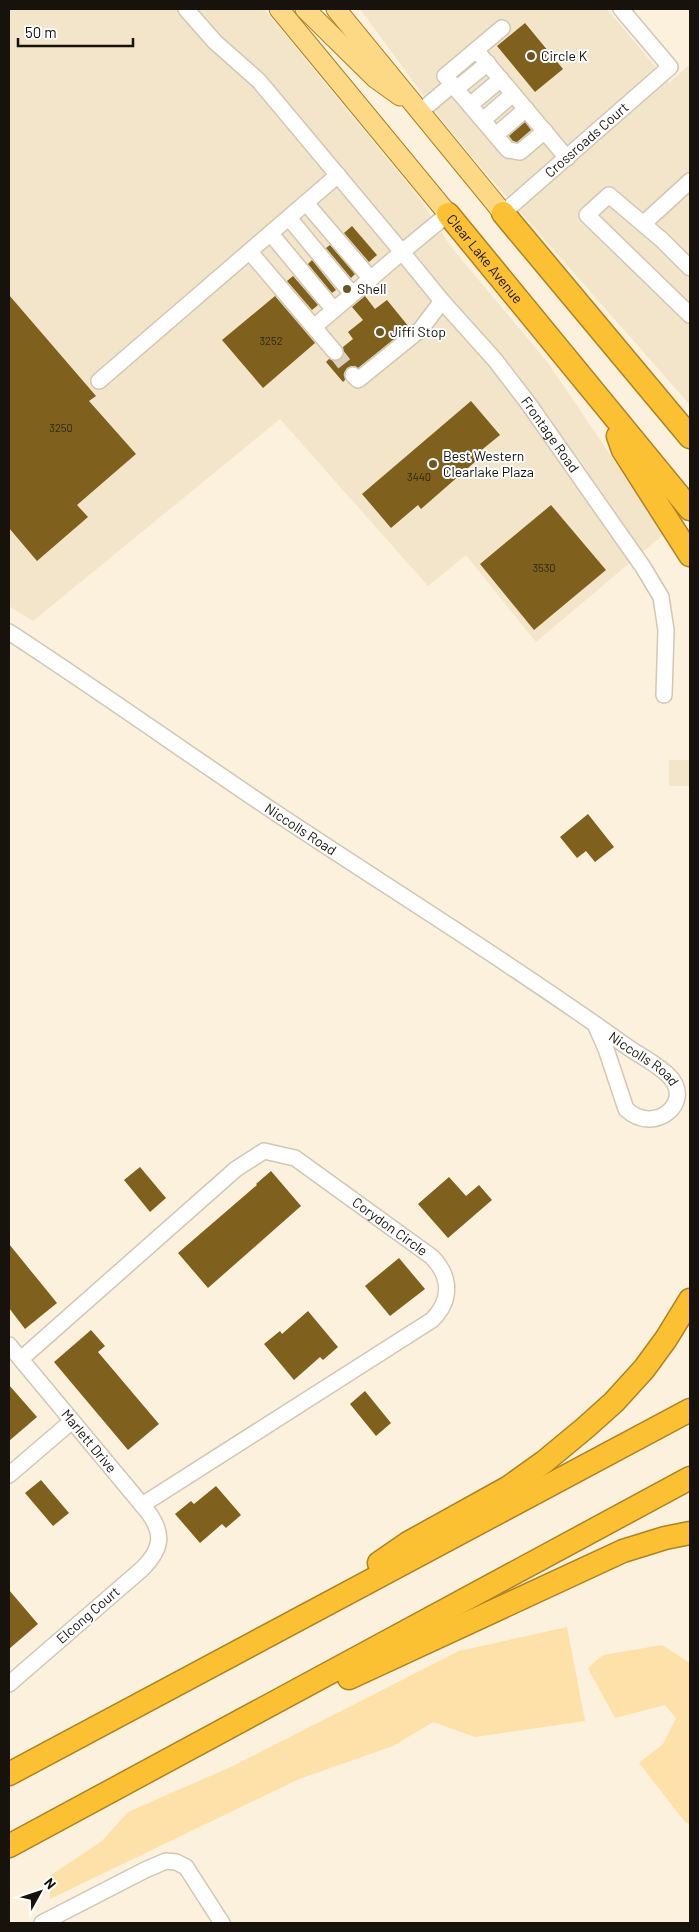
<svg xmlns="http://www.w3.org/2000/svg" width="699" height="1932" viewBox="0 0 699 1932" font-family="Barlow,sans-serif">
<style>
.built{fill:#f3e5c9}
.green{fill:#fde1a9}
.building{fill:#7f601d}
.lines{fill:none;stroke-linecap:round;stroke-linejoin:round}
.minor-tunnel{stroke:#dad0bd;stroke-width:15;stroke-dasharray:15 8;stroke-linecap:butt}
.minor-casing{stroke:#d1c7b3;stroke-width:18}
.major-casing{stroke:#ac8325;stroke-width:21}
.highway-casing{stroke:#ac8325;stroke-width:25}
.minor{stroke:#fff;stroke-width:15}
.major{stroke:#fdd985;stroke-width:19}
.highway{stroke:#fcc033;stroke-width:22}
.poi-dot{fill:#6c5525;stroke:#fff;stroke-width:2}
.labels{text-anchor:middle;stroke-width:4;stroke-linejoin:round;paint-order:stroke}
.number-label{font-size:11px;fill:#312610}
.poi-label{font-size:14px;fill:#17130c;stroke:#fff;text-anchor:start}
.street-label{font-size:14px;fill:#17130c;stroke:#fff}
</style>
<rect width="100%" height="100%" fill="#fcf1dc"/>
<g class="built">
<path d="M 9,9 L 264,9 L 417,195 L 452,248 L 548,363 L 664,534 L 536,642 L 466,555 L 428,586 L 280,419 L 33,621 L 9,606 Z"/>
<path d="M 360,9 L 607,9 L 669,83 L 690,64 L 690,405 L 478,164 L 440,118 Z"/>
<rect x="669" y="760" width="21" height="26"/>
</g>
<g class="green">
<path d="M 567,1627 L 585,1721 L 475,1737 L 433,1722 L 393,1746 L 299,1779 L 50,1899 L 51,1875 L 102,1841 L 128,1812 L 233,1766 L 459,1651 Z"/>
<path d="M 662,1645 L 690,1663 L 690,1824 L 686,1823 L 639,1763 L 663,1744 L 676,1718 L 665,1705 L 615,1718 L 588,1668 L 603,1655 Z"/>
</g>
<g class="building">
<path d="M 525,23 L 563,69 L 535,92 L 497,46 Z"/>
<path d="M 525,122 L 531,130 L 517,142 L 513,141 L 509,136 Z"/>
<path d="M 352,226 L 377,255 L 369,262 L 344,233 Z"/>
<path d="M 330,245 L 355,274 L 351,278 L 326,248 Z"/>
<path d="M 312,260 L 336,290 L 332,293 L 308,264 Z"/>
<path d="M 293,276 L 318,305 L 312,310 L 287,281 Z"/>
<path d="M 9,295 L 96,396 L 89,401 L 136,454 L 77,505 L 88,517 L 37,561 L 9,528 Z"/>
<path d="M 275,296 L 315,343 L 263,388 L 222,340 Z"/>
<path d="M 365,296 L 375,309 L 387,300 L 409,327 L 358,368 L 351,366 L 347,368 L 344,373 L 345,380 L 343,382 L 326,362 L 329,359 L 337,361 L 344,356 L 343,347 L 353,339 L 348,332 L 363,320 L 352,307 Z"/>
<path d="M 471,401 L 500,435 L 473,457 L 476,461 L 421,509 L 418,505 L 391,528 L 362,494 Z"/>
<path d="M 551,505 L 606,570 L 534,630 L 480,564 Z"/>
<path d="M 588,814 L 614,847 L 595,862 L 586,851 L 577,858 L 560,837 Z"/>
<path d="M 140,1167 L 166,1198 L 150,1212 L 124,1180 Z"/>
<path d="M 271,1171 L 301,1206 L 208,1288 L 178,1253 L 257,1185 L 256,1184 Z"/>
<path d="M 449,1177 L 466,1196 L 479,1185 L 492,1200 L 448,1238 L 418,1204 Z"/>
<path d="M 9,1244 L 57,1303 L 25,1329 L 9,1308 Z"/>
<path d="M 399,1258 L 425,1289 L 390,1316 L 365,1286 Z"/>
<path d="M 308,1311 L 338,1347 L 323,1360 L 320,1357 L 294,1380 L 264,1344 L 280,1331 L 282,1334 Z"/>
<path d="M 91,1330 L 105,1346 L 98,1352 L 159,1424 L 128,1450 L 54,1362 Z"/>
<path d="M 9,1385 L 37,1417 L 9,1441 Z"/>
<path d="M 365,1391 L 391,1423 L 376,1436 L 350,1404 Z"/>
<path d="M 41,1480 L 69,1513 L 53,1526 L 25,1493 Z"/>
<path d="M 216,1486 L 241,1515 L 226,1528 L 222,1524 L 200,1543 L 175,1514 L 191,1501 L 194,1504 Z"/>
<path d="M 9,1590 L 38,1624 L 9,1649 Z"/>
</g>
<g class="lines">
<path class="minor-tunnel" d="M 335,352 L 353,375"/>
<defs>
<g id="minor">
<path d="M 186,9 L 215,42 L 259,81 L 402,252 L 314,327"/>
<path d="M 502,28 L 445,76 L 508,150 L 520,152 L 545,131"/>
<path d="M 476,50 L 567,158"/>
<path d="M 456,89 L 488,63"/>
<path d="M 470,105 L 501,79"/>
<path d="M 421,111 L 453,84"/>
<path d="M 483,120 L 513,94"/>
<path d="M 496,135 L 526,109"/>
<path d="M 306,203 L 371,279"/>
<path id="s1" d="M 503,213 L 670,67 L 621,9"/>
<path id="s2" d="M 448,214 L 402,252 L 442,301 L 495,360 L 528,403 L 643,567 L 661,597 L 666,630 L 664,695"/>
<path d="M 289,218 L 352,294"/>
<path d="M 643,224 L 690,181"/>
<path d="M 271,234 L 334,310"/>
<path d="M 250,252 L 335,352"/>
<path d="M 690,268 L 662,240 L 609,195 L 587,215 L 690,315"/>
<path d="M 353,375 L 358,380 L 421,329 L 442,301"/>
<path d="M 99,381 L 338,175"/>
<path id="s3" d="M 9,632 C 98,690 185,752 273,811 C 392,890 513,965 629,1048 C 641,1056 658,1065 669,1076 C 695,1102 654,1136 626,1109 L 606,1049 L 595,1024"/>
<path id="s4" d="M 9,1345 L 148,1512 C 165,1535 161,1550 142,1569 L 9,1684"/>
<path id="s5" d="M 21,1359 L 236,1169 L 264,1151 L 295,1158 L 432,1257 C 451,1277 452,1300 432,1320 L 142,1505"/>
<path d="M 9,1475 L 72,1421"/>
<path d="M 42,1923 L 145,1870 L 166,1861 L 176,1862 L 186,1867 L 222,1923"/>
</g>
<g id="major">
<path d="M 279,9 L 448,214"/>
<path d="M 305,9 L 375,78 L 400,96"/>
<path d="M 336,9 L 503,213"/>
</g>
<g id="highway">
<path d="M 503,213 L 690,437"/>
<path id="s6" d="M 448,214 L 690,509"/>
<path d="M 618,436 L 623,450 L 690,555"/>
<path d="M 379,1563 L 408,1543 L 509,1487 L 544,1462 L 585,1428 L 614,1402 L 644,1369 L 666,1339 L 690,1300"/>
<path d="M 349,1678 L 623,1551 L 665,1538 L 690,1533"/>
<path d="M 9,1774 L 690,1410"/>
<path d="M 9,1846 L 690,1478"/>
</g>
</defs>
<use href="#minor" class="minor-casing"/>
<use href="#major" class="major-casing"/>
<use href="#highway" class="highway-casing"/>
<use href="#minor" class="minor"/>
<use href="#major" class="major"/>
<use href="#highway" class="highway"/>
</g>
<g class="poi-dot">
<circle cx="531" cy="56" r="5"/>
<circle cx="347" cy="289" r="5"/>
<circle cx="380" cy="332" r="5"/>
<circle cx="433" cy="464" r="5"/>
</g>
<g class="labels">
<g class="number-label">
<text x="271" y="345">3252</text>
<text x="61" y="432">3250</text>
<text x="419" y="481">3440</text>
<text x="544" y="572">3530</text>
</g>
<g class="poi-label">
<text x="541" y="61">Circle K</text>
<text x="357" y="294">Shell</text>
<text x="390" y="337">Jiffi Stop</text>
<text x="443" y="461">Best Western<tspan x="443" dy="16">Clearlake Plaza</tspan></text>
</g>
<g class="street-label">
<text dy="5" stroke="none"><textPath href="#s1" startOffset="111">Crossroads Court</textPath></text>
<text dy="5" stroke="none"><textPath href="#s6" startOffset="58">Clear Lake Avenue</textPath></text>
<text dy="5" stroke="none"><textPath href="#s2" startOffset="295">Frontage Road</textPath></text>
<text dy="5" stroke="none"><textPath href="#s3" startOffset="352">Niccolls Road</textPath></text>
<text dy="5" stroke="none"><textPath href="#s3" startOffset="765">Niccolls Road</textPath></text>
<text dy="5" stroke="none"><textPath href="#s5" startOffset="469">Corydon Circle</textPath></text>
<text dy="5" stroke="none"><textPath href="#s4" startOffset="125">Marlett Drive</textPath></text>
<text transform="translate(88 1615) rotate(-41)" y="5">Elcong Court</text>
</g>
</g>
<rect width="699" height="1932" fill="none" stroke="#17130c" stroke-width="20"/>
<g transform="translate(40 1892) rotate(50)" stroke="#ffffff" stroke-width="4" paint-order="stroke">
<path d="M0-4L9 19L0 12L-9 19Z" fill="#17130c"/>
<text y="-8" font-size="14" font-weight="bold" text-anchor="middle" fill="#17130c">N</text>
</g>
<path d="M18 38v8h115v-8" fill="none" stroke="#17130c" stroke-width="2.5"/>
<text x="25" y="38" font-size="15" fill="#17130c" stroke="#ffffff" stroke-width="4" paint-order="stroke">50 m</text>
</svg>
